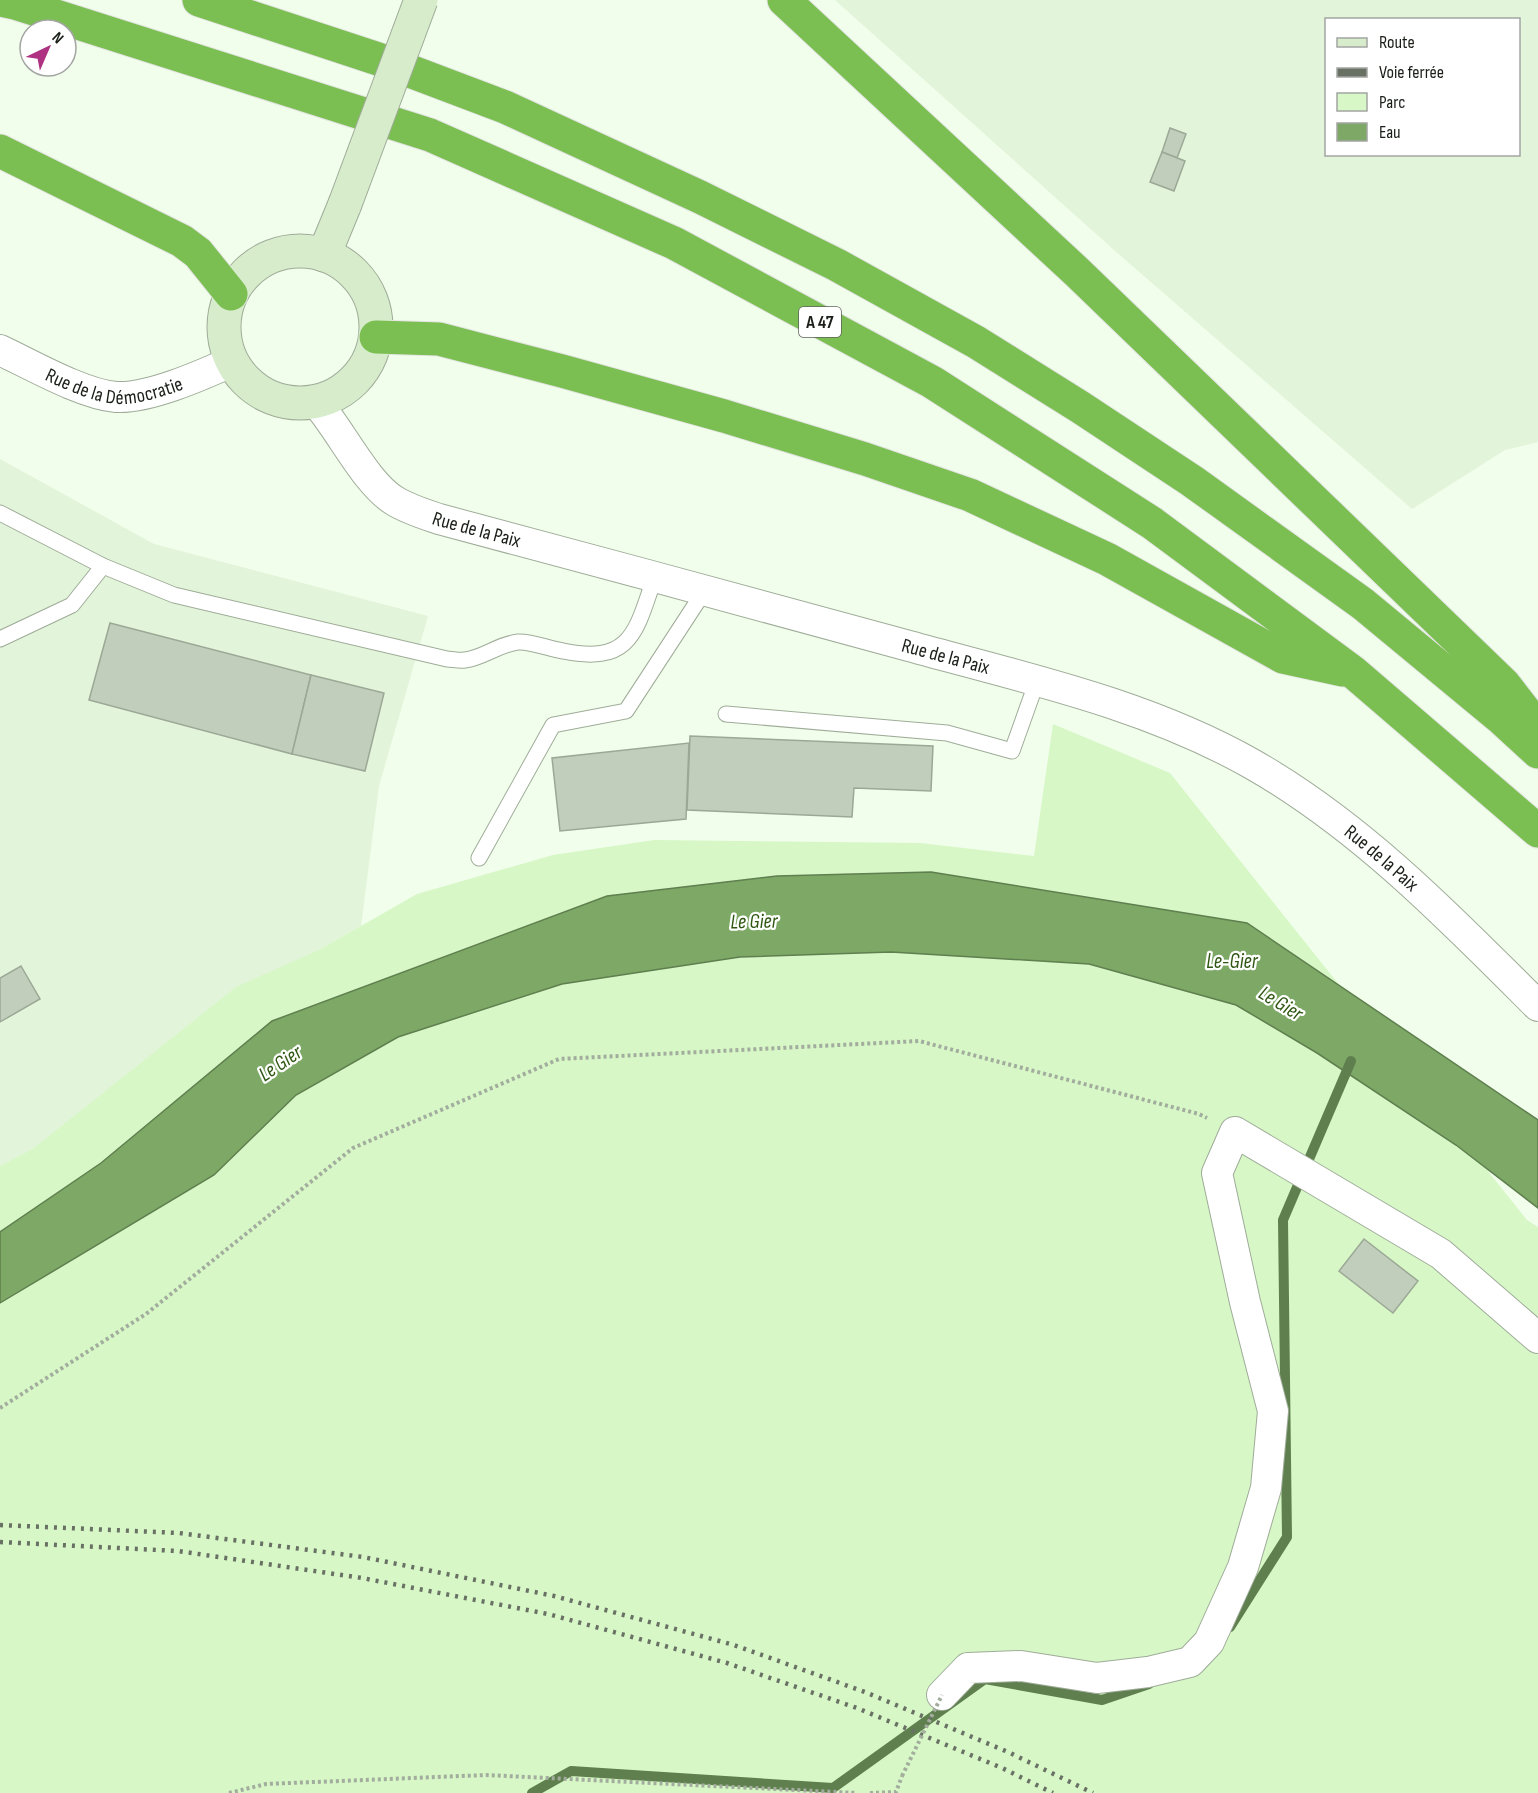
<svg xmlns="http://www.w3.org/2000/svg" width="1538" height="1793" viewBox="0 0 1538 1793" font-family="'Sofia Sans Condensed',sans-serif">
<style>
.built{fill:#e2f4d9;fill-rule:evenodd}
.green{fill:#d7f7c7}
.water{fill:#7da866;stroke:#5f7f4f;stroke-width:1.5}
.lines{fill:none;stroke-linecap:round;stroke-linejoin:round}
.stream{stroke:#5f7f4f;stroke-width:10}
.building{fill:#c1cebb;stroke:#9ca896;stroke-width:1.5}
.service-casing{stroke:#9fac99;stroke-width:17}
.minor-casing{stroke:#9fac99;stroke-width:32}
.secondary-casing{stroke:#9fac99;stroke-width:35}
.motorway-casing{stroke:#e4e4e3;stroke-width:35}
.path{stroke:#a2ad9e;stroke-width:4;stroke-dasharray:3 3;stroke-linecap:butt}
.service{stroke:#fff;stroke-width:15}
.minor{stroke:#fff;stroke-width:30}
.secondary{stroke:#d7eccb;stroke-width:33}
.motorway{stroke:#7bbe52;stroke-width:33}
.rail{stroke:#697165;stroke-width:4.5;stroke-dasharray:3 6;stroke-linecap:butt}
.secondary-bridge-casing{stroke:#9fac99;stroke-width:35;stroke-linecap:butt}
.path-bridge{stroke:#a2ad9e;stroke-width:4;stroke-dasharray:3 3;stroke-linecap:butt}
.secondary-bridge{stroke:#d7eccb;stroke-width:33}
.labels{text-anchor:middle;stroke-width:4.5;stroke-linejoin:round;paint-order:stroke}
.shield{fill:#fff;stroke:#5f625d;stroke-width:1.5}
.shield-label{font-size:18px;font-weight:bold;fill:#1a1f18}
.street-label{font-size:20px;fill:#1a1f18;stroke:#fff}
.water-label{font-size:21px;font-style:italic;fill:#2f5712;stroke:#fff}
</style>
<rect width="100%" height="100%" fill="#f1feeb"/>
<g class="built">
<path d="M 835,0 L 1538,0 L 1538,442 L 1505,450 L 1412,509 L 1114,250 ZM 1326,20 L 1518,20 L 1518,154 L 1326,154 Z"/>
<path d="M 0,459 L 154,544 L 428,616 L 379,786 L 361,926 L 319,950 L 34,1148 L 0,1166 Z"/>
</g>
<path class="green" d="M 1053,724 L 1170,773 L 1527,1220 L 1538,1227 L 1538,1793 L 0,1793 L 0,1166 L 34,1148 L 236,987 L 319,950 L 417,894 L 553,855 L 654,840 L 920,843 L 1034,856 Z"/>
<path class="water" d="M 931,872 L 1247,923 L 1538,1120 L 1538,1208 L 1456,1145 L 1317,1053 L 1236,1005 L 1089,964 L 891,952 L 740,957 L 562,984 L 398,1037 L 296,1095 L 214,1175 L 0,1303 L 0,1232 L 101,1163 L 272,1021 L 607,896 L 777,876 Z"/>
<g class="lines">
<g class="stream">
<path d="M 1230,1627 L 1287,1537 L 1283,1220 L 1351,1061"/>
<path d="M 532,1793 L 571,1771 L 833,1788 L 985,1679 L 1102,1700 L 1149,1684"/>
</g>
</g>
<g class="building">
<path d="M 1170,128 L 1186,134 L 1177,158 L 1162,152 Z"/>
<path d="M 1162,152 L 1185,161 L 1174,191 L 1150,182 Z"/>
<path d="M 110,623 L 311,675 L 292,754 L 89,700 Z"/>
<path d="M 311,675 L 384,693 L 365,771 L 292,754 Z"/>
<path d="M 690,736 L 933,746 L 931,791 L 854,788 L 852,817 L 687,810 Z"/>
<path d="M 689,743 L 686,819 L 560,831 L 552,758 Z"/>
<path d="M 21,966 L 40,999 L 0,1022 L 0,978 Z"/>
<path d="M 1364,1239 L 1418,1281 L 1393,1313 L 1339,1271 Z"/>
</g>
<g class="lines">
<defs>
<g id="service">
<path d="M 0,513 L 103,566 L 174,595 L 447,659 C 452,659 459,661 465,660 C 483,658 499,644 518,642 C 530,641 550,649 563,651 C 632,665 636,631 655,576"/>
<path d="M 0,639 L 72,605 L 103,566"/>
<path d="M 726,714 L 947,733 L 1012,751 L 1037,681"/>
<path d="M 479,858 L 553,725 L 626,711 L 705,590"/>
</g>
<g id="minor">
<path id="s1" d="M 0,350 C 32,365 82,394 116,397 C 148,399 202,375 231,362"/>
<path id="s2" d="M 316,402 C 340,429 366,484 395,501 C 408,509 424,514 439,519 C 596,561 752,603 909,646 C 1025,678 1146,704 1252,764 C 1361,826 1450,918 1538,1006"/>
<path d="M 942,1695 L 968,1668 L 1021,1666 L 1097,1678 L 1148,1672 L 1190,1662 L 1209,1642 L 1243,1567 L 1266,1488 L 1273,1411 L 1245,1302 L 1217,1173 L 1235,1132 L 1441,1254 L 1538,1338"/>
</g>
<g id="secondary">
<circle cx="300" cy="327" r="76"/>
<path d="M 324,255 L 345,204"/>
</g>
<g id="motorway">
<path d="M 0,0 L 15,3 L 430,135 L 674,243 L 932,382 L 1152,523 L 1353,672 L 1538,831"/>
<path d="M 199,0 L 378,59 L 505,107 L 700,197 L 837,265 L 976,342 L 1080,407 L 1192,481 L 1363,604 L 1502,719 L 1538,752"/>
<path d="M 784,0 L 1078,273 L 1504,684 L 1538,728"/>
<path d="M 0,151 L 182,241 L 198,253 L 231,294"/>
<path d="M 376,337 L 439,339 L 562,371 L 724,416 L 865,459 L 970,495 L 1107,559 L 1283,657 L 1343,670"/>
</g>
</defs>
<use href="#service" class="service-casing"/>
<use href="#minor" class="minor-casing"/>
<use href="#secondary" class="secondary-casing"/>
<use href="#motorway" class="motorway-casing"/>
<g class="path">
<path d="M 0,1408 L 146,1314 L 353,1148 L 559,1059 L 919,1041 L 1199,1114 L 1207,1118"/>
<path d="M 229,1793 L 266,1784 L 486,1775 L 857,1793"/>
<path d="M 870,1793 L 896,1792 L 902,1776"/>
</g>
<use href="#service" class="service"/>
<use href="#minor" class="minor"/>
<use href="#secondary" class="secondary"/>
<use href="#motorway" class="motorway"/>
<g class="rail">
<path d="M 0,1525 L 179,1533 L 363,1557 L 554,1596 L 734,1645 L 865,1692 L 1008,1752 L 1093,1793"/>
<path d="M 0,1542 L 178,1551 L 362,1578 L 548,1614 L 727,1663 L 857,1708 L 1002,1768 L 1053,1793"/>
</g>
<defs>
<path id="secondary-bridge" d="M 345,204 L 421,0"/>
</defs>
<use href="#secondary-bridge" class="secondary-bridge-casing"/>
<path class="path-bridge" d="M 902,1776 L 942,1695"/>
<use href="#secondary-bridge" class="secondary-bridge"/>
</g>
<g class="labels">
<rect class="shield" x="799" y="307" width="42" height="30" rx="4.5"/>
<g class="shield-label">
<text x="820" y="328">A 47</text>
</g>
<g class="street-label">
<text dy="7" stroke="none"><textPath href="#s1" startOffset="123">Rue de la Démocratie</textPath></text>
<text dy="7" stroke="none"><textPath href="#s2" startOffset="214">Rue de la Paix</textPath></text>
<text dy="7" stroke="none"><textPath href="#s2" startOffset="700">Rue de la Paix</textPath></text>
<text dy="7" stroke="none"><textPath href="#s2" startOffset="1186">Rue de la Paix</textPath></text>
</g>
<g class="water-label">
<text transform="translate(754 921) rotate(-1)" y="7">Le Gier</text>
<text x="1232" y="968">Le-Gier</text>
<text transform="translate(1281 1003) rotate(31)" y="7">Le Gier</text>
<text transform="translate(280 1063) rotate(-34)" y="7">Le Gier</text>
</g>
</g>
<rect x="1325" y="18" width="195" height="138" fill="#ffffff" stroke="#a3a5a3" stroke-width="1.5"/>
<rect x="1337" y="38" width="30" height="9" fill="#d7eccb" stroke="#a3a5a3" stroke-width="1.5"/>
<text x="1379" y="48" font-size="18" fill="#1a1f18">Route</text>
<rect x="1337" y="68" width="30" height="9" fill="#697165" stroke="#a3a5a3" stroke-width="1.5"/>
<text x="1379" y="78" font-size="18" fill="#1a1f18">Voie ferrée</text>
<rect x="1337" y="93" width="30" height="18" fill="#d7f7c7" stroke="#a3a5a3" stroke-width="1.5"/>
<text x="1379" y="108" font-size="18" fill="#1a1f18">Parc</text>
<rect x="1337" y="123" width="30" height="18" fill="#7da866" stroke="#a3a5a3" stroke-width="1.5"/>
<text x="1379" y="138" font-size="18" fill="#1a1f18">Eau</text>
<g transform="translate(48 48) rotate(44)"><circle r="28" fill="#ffffff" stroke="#a3a5a3" stroke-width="1.5"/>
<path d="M0-4.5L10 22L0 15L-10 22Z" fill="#ae3182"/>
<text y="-9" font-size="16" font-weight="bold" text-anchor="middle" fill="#1a1f18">N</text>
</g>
</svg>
